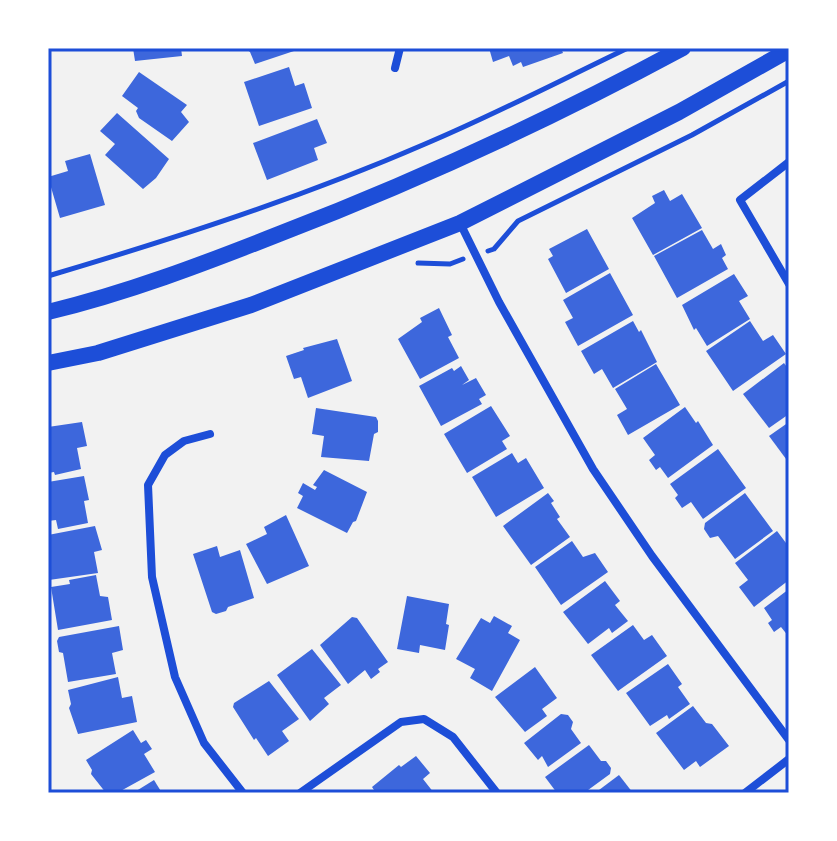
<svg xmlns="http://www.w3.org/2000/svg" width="837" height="841" viewBox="0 0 837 841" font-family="Karla,sans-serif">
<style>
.building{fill:#3d67dc}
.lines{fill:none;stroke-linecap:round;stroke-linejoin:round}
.path{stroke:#1d4ed8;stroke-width:5}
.minor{stroke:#1d4ed8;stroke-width:8}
.secondary{stroke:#1d4ed8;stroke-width:16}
.neatline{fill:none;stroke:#1d4ed8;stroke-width:3}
</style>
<rect width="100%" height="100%" fill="#f2f2f2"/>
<g class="building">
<path d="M 133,48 L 181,48 L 182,56 L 135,61 Z"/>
<path d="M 245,48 L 295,48 L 294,51 L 255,64 L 250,52 Z"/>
<path d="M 489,48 L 561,48 L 563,53 L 523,67 L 521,62 L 513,66 L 509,56 L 493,62 Z"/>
<path d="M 289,67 L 295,86 L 304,83 L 312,108 L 259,126 L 244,82 Z"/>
<path d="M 139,72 L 187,105 L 181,112 L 189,122 L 172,141 L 139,118 L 136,111 L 138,108 L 122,96 Z"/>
<path d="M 117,113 L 169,159 L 156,178 L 143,189 L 105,155 L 115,144 L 100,131 Z"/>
<path d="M 317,119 L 327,143 L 314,148 L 318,160 L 267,180 L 253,143 Z"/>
<path d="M 90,154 L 105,205 L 60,218 L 48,177 L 68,171 L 65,161 Z"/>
<path d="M 664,190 L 670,201 L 682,194 L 702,228 L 653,255 L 632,218 L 655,203 L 652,196 Z"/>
<path d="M 587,229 L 609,269 L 566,293 L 548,259 L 553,256 L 549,249 Z"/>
<path d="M 702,230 L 713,249 L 721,244 L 726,255 L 722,258 L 728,269 L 677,298 L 654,256 Z"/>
<path d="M 610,273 L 633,315 L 578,346 L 565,322 L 573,318 L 563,300 Z"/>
<path d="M 734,274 L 748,296 L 739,301 L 750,319 L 707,346 L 696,328 L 694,330 L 682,305 Z"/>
<path d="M 439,308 L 452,335 L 448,337 L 459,358 L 420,379 L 398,339 L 422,322 L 420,318 Z"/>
<path d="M 633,321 L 639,332 L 641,330 L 657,362 L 613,388 L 602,369 L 594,374 L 581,351 Z"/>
<path d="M 750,321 L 763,341 L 773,335 L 786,354 L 733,391 L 706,351 Z"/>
<path d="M 337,339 L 352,381 L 308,398 L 301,377 L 294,379 L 286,356 L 304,350 L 303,348 Z"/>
<path d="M 784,363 L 789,370 L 789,414 L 769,428 L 743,394 Z"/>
<path d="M 656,364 L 680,405 L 628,435 L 617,415 L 627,409 L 615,389 Z"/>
<path d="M 461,366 L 469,380 L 462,385 L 476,378 L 486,395 L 479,399 L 482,404 L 441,426 L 419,386 L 452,368 L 454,371 Z"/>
<path d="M 491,406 L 510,436 L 502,441 L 507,449 L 467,473 L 444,434 Z"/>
<path d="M 685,407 L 696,423 L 698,421 L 713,445 L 668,478 L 660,467 L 656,470 L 649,460 L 655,455 L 643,438 Z"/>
<path d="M 316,408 L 376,417 L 378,421 L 378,432 L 374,434 L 369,461 L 321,457 L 324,436 L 312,434 Z"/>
<path d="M 82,422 L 87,446 L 77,448 L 81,469 L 55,475 L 54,472 L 48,473 L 48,427 Z"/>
<path d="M 789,422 L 789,463 L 769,436 Z"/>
<path d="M 718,449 L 746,488 L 703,519 L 691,502 L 682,508 L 675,498 L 678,495 L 670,484 Z"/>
<path d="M 512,453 L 518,463 L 526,458 L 544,488 L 496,517 L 472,477 Z"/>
<path d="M 324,470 L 367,492 L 356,521 L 353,522 L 347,533 L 297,508 L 303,496 L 298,493 L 303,483 L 315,490 L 317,487 L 313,485 Z"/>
<path d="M 84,476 L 89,500 L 84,501 L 88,523 L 58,529 L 56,520 L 48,521 L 48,482 Z"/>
<path d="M 548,493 L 554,501 L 551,503 L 560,517 L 557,519 L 570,537 L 531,565 L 503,526 Z"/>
<path d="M 745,493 L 773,531 L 735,559 L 718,536 L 710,538 L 704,529 L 705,523 Z"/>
<path d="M 286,515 L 309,566 L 267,584 L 246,544 L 267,534 L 264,527 Z"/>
<path d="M 95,526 L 102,550 L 94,552 L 98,573 L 49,580 L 48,535 Z"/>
<path d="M 777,531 L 789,547 L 789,580 L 754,607 L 739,587 L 748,580 L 735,563 Z"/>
<path d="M 572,541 L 583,557 L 595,553 L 608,572 L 561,605 L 535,567 Z"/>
<path d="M 217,546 L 220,557 L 240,550 L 254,598 L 228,607 L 226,611 L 216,614 L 212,612 L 193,554 Z"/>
<path d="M 96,575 L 100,596 L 108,597 L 112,620 L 58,630 L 51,587 L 70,584 L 69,580 Z"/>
<path d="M 605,581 L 620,601 L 615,605 L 628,621 L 612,633 L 609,628 L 588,644 L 563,612 Z"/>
<path d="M 789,589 L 789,637 L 781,627 L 774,632 L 768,623 L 772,620 L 764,608 Z"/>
<path d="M 407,596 L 449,604 L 446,624 L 449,625 L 445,650 L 420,645 L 419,653 L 397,649 Z"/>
<path d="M 494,616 L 512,626 L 508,633 L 520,640 L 492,691 L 470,678 L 475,669 L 456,659 L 481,618 L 490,623 Z"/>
<path d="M 352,617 L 357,618 L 388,662 L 378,669 L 380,672 L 371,679 L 365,670 L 348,684 L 320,645 Z"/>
<path d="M 633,625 L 644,640 L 652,635 L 667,656 L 618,691 L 591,655 Z"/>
<path d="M 119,626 L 123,650 L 112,653 L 116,674 L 68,682 L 63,653 L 59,652 L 57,641 L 59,637 Z"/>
<path d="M 312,649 L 341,685 L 324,698 L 329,704 L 310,721 L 277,675 Z"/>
<path d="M 668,664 L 682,684 L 678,687 L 690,704 L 669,719 L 667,715 L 650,726 L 626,693 Z"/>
<path d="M 535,667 L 557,698 L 542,709 L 547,716 L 525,732 L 495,697 Z"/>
<path d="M 118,677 L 122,698 L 132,696 L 137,722 L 78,734 L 69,708 L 71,704 L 68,690 Z"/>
<path d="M 269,681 L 299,719 L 282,731 L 289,741 L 268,756 L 256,738 L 254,740 L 233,707 L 234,703 Z"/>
<path d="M 693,706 L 706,723 L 712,724 L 729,746 L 700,767 L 696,761 L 684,770 L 656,733 Z"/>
<path d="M 561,714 L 568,715 L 573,722 L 571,729 L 581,743 L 548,767 L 542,756 L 538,760 L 524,743 Z"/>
<path d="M 133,730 L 141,743 L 146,740 L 152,749 L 144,754 L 155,772 L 117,793 L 106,793 L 91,774 L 92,770 L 86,760 Z"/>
<path d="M 589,745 L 601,761 L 606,761 L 611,768 L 610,774 L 584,793 L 567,791 L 557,793 L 545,777 Z"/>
<path d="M 416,756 L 430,773 L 423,779 L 434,793 L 376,793 L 372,787 L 399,765 L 401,767 Z"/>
<path d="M 619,775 L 633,793 L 595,793 Z"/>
<path d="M 154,780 L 162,793 L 133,793 Z"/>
</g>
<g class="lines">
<g class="path">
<path d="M 488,251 L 494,249 L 518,221 L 692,135 L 789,81"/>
<path d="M 418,263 L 450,264 L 463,259"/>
<path d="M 48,276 C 176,238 303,197 425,144 C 494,115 561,80 628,48"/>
</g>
<g class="minor">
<path d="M 395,68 L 400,48"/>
<path d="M 789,162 L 740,200 L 789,284"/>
<path d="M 460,223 L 499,302 L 593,469 L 652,556 L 789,740"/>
<path d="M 210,434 L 184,441 L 165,455 L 148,485 L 152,577 L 175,677 L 204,743 L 243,793"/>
<path d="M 300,793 L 401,722 L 424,719 L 453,737 L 497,793"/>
<path d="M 745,793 L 789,759"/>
</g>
<g class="secondary">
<path d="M 48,312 C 127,293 203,264 279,234 C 417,181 553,118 683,48"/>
<path d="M 48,363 L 98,353 L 251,305 L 460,223 L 679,112 L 789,50"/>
</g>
</g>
<rect width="837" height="841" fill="none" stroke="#ffffff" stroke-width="100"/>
<rect x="50" y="50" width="737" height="741" class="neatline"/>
</svg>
